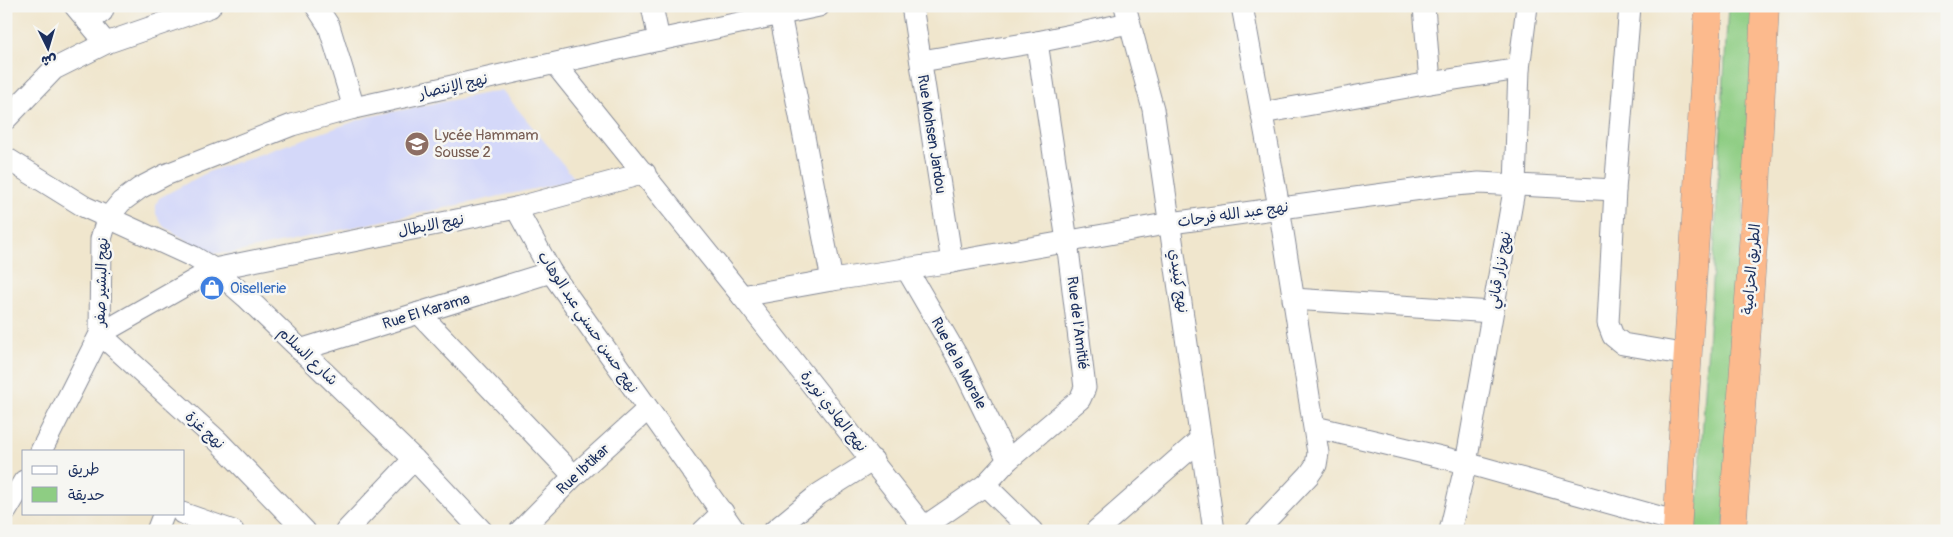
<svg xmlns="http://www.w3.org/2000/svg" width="1953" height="537" viewBox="0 0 1953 537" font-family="Pangolin,'Playpen Sans Arabic',sans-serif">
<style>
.built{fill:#d4d8f9}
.green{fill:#8ecd83;stroke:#547e70}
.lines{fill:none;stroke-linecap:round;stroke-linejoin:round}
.minor-casing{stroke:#868a96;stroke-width:23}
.highway-casing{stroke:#868a96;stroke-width:29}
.minor{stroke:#fff;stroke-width:21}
.highway{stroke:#fcba8d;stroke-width:28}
.labels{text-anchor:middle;stroke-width:5;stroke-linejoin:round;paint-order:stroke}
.street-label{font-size:15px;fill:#1b2f5e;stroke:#f6f6f2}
.education-label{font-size:15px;fill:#785e54;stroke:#f6f6f2;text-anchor:start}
.shop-label{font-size:15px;fill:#366cbe;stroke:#f6f6f2;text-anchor:start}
</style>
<rect width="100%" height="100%" fill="#f6f6f2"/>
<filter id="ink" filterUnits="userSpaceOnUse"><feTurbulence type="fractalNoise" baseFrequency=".02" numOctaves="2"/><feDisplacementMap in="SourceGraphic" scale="10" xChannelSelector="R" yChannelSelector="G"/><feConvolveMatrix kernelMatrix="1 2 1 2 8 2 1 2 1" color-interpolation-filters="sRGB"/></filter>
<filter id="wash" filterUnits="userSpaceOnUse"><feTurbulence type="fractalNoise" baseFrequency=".0096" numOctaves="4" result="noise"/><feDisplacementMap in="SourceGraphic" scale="20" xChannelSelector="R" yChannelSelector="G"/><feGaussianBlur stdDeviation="1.12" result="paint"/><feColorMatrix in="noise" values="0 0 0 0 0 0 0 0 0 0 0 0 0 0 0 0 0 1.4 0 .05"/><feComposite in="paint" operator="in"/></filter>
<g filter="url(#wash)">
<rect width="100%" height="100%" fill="#f0e6cd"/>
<path class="built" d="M 502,90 L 576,180 L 232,253 L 214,253 L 199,248 L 163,226 L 156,214 L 156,205 L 159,198 L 208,172 L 367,117 Z"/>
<path class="green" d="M 1728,6 L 1756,6 L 1724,531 L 1696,531 L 1715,235 Z"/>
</g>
<g filter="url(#ink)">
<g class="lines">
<defs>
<g id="minor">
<path d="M 75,6 L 106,43"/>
<path d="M 316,6 L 329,26 L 354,108"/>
<path d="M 652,6 L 659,40"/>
<path d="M 912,6 L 952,262"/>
<path d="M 1125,6 L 1153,109 L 1214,531"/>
<path d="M 1242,6 L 1279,207 L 1318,453 L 1316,465 L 1309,475 L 1256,531"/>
<path d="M 1424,6 L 1430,83"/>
<path d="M 1630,6 L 1615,190 L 1608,323 L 1613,336 L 1623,344 L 1688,355"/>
<path d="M 780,14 L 832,280"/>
<path d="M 88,22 L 102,12 L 104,6"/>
<path d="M 921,61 L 1037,42 L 1129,23"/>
<path d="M 555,64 L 742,296 L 832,280 L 952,262 L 1171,223 L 1443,186 L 1479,183 L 1615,190"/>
<path d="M 1262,113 L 1430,83 L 1519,69"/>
<path d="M 6,119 L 54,69 L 106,43 L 210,7"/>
<path d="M 6,158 L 85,207 L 194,257 L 214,269 L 246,297 L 414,459 L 482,531"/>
<path d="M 516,208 L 551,272 L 735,531"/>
<path d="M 906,268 L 960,361 L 1008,460"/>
<path d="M 742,296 L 924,527"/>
<path d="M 1293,299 L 1492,312"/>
<path d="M 419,313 L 574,476"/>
<path d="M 300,350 L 551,272"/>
<path d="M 1315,427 L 1466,463 L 1678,522"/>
<path d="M 41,451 L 100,334 L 101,239 L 107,219 L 121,202 L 140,188 L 165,175 L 292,125 L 354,108 L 659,40 L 819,6"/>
<path d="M 985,485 L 1032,531"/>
<path d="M 6,511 L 24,481"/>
<path d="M 182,513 L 233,531"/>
<path d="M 157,531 L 164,513"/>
<path d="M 305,531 L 218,441 L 100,334 L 214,269 L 516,208 L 645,173"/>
<path d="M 346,531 L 414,459"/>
<path d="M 520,531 L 574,476 L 648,409"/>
<path d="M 703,531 L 723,512"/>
<path d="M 774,531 L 819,494 L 873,460"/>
<path d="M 926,531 L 924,527 L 985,485 L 1008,460 L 1080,399 L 1085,388 L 1067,241 L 1037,42"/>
<path d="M 1096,531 L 1201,439"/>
<path d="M 1450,531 L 1466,463 L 1515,185 L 1519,69 L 1527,6"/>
</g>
<g id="highway">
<path d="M 1677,531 L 1709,6"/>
<path d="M 1732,531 L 1754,232 L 1765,6"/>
</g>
</defs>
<use href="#minor" class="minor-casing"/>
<use href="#highway" class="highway-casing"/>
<use href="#minor" class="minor"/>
<use href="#highway" class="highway"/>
</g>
</g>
<defs>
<symbol id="university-disc" viewBox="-11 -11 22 22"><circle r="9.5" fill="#8d6e63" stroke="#f6f6f2"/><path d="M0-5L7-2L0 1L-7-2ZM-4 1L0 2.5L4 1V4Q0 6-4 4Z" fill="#fff"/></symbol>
<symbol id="shop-disc" viewBox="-11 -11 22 22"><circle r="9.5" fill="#3f7fe0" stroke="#f6f6f2"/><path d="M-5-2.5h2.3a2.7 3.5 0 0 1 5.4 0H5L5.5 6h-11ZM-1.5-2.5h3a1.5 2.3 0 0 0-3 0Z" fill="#fff"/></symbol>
</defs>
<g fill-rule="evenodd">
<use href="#university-disc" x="403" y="130" width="28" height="28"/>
<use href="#shop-disc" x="198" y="274" width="28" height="28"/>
</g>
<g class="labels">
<g class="street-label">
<text transform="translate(453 86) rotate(-13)" y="5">نهج الإنتصار</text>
<text transform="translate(932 134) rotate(81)" y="5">Rue Mohsen Jardou</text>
<text transform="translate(1233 214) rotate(-8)" y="5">نهج عبد الله فرحات</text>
<text transform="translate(431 225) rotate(-11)" y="5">نهج الابطال</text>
<text transform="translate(1751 269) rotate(-85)" y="5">الطريق الحزامية</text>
<text transform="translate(1499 270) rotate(-80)" y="5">نهج نزار قباني</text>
<text transform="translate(1179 281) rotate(82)" y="5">نهج كينيدي</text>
<text transform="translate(101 282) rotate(-88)" y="5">نهج البشير صفر</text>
<text transform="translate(426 311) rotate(-17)" y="5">Rue El Karama</text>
<text transform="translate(588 322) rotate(56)" y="5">نهج حسن حسني عبد الوهاب</text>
<text transform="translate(1078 323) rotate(83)" y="5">Rue de l'Amitié</text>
<text transform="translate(308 356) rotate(44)" y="5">شارع السلام</text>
<text transform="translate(959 363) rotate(62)" y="5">Rue de la Morale</text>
<text transform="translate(834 411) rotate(52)" y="5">نهج الهادي نويرة</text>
<text transform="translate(205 430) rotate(43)" y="5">نهج غزة</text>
<text transform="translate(583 469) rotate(-43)" y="5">Rue Ibtikar</text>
</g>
<g class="education-label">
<text x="434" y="140">Lycée Hammam<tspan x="434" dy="17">Sousse 2</tspan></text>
</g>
<g class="shop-label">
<text x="230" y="293">Oisellerie</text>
</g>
</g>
<rect width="1953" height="537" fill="none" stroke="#f6f6f2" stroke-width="25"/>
<rect x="22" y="450" width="162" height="65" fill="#f6f6f2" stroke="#9ea6b7"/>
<rect x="32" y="466" width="25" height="8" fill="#ffffff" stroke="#9ea6b7"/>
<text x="68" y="474" font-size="15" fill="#1b2f5e">طريق</text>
<rect x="32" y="487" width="25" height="15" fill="#8ecd83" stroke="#9ea6b7"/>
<text x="68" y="500" font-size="15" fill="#1b2f5e">حديقة</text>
<g transform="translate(48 48) rotate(175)" stroke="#f6f6f2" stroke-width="4" paint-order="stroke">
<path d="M0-4L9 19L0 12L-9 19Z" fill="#1b2f5e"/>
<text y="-8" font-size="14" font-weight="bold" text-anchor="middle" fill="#1b2f5e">ش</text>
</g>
</svg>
